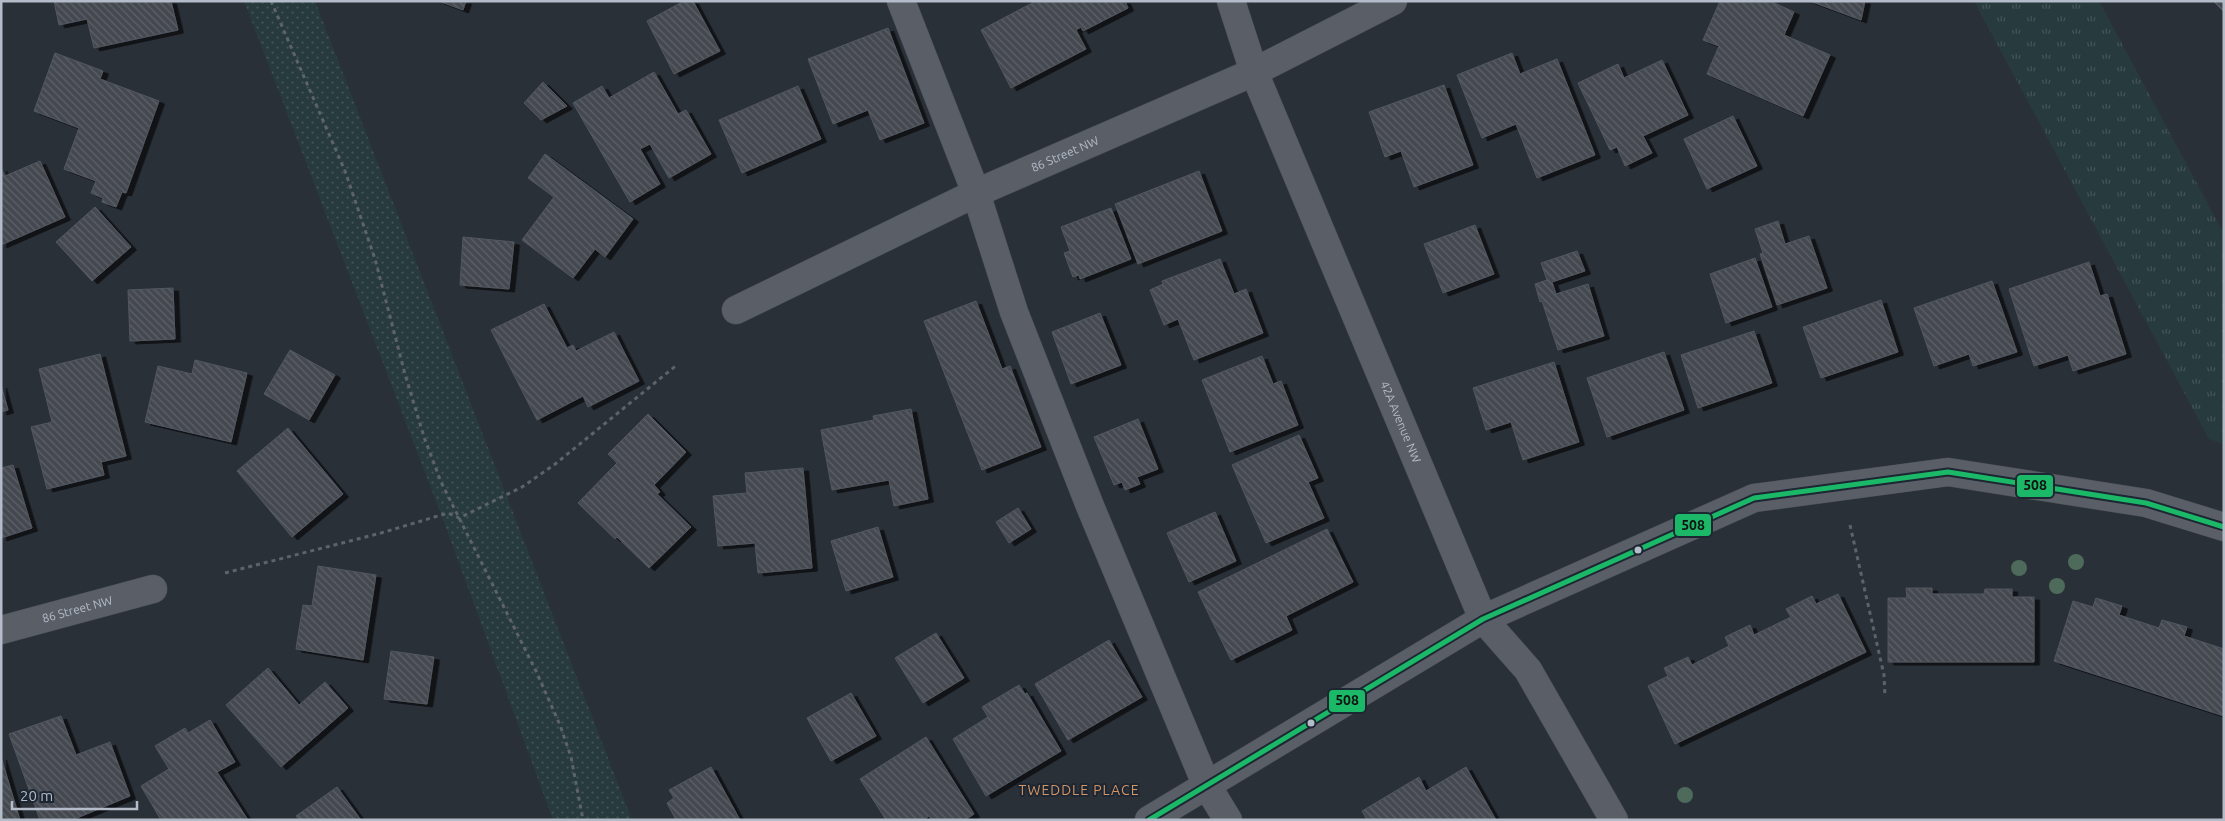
<svg xmlns="http://www.w3.org/2000/svg" width="2225" height="821" viewBox="0 0 2225 821" font-family="Ubuntu,sans-serif">
<style>
.grass{fill:url(#grass-tufts)}
.park{fill:url(#park-dots)}
.building{fill:url(#building-back-hatch);stroke:#52575f;filter:url(#shadow)}
.lines{fill:none;stroke-linecap:round;stroke-linejoin:round}
.minor-casing{stroke:#484c53;stroke-width:29}
.path{stroke:#5d636a;stroke-width:3;stroke-dasharray:4 4;stroke-linecap:butt}
.minor{stroke:#5a5e66;stroke-width:28}
.bus-1-casing{stroke:#1d2633;stroke-width:9}
.bus-1{stroke:#1ab867;stroke-width:5}
.tree{fill:#4e6a5a}
.bus-dot{fill:#b4bcc9;stroke:#1d2633;stroke-width:2}
.labels{text-anchor:middle;stroke-width:4;stroke-linejoin:round;paint-order:stroke}
.street-label{font-size:12px;fill:#b4bcc9;stroke:#1d2633}
.neighbourhood-label{font-size:14px;letter-spacing:1px;fill:#d59563;stroke:#1d2633}
.line-badge{stroke:#1d2633;stroke-width:2}
.pale-badge-label{font-size:14px;text-anchor:middle;font-weight:bold;fill:#111}
</style>
<defs>
<pattern id="grass-tufts" width="24" height="20" patternUnits="userSpaceOnUse" patternTransform="scale(1.25)"><rect width="24" height="20" fill="#273a3e"/><path d="M3 7l-1-3M5 7V3M7 7l1-3M15 17l-1-3M17 17v-4M19 17l1-3" fill="none" stroke="#445559"/></pattern>
<pattern id="park-dots" width="8" height="8" patternUnits="userSpaceOnUse" patternTransform="scale(1.25)"><rect width="8" height="8" fill="#273a3e"/><path d="M2 2h.1M6 6h.1" fill="none" stroke="#445559" stroke-width="1.8" stroke-linecap="round"/></pattern>
<pattern id="building-back-hatch" width="6" height="6" patternUnits="userSpaceOnUse" patternTransform="scale(1.25)"><rect width="6" height="6" fill="#444950"/><path d="M-1 5l2 2M0 0l6 6M5-1l2 2" fill="none" stroke="#5d6168"/></pattern>
<filter id="shadow"><feDropShadow dx="5.5" dy="3" stdDeviation="0" flood-color="#0009"/></filter>
</defs>
<rect width="100%" height="100%" fill="#2a3038"/>
<path class="grass" d="M 1974,1 L 2099,1 L 2224,234 L 2224,444 L 2209,439 Z"/>
<path class="park" d="M 244,1 L 315,1 L 632,820 L 553,820 L 441,514 Z"/>
<g class="building">
<path d="M 54,1 L 171,1 L 178,30 L 94,48 L 87,19 L 59,25 Z"/>
<path d="M 439,1 L 466,1 L 463,10 Z"/>
<path d="M 684,1 L 693,1 L 720,51 L 674,74 L 647,21 Z"/>
<path d="M 1036,1 L 1125,1 L 1128,8 L 1083,31 L 1081,27 L 1076,30 L 1086,49 L 1011,88 L 981,30 Z"/>
<path d="M 1720,1 L 1770,1 L 1794,12 L 1784,35 L 1830,55 L 1803,116 L 1707,74 L 1719,46 L 1703,40 Z"/>
<path d="M 1810,1 L 1865,1 L 1861,20 Z"/>
<path d="M 2213,1 L 2224,1 L 2224,12 Z"/>
<path d="M 888,28 L 924,123 L 880,140 L 868,110 L 833,124 L 808,59 Z"/>
<path d="M 55,53 L 103,71 L 100,79 L 159,101 L 126,193 L 122,192 L 116,207 L 102,202 L 103,198 L 91,193 L 96,181 L 64,169 L 79,128 L 34,111 Z"/>
<path d="M 1512,53 L 1520,74 L 1557,59 L 1595,155 L 1537,178 L 1516,124 L 1482,138 L 1457,75 Z"/>
<path d="M 1662,60 L 1688,115 L 1643,136 L 1652,153 L 1625,166 L 1617,147 L 1610,150 L 1578,83 L 1618,64 L 1624,78 Z"/>
<path d="M 654,72 L 678,114 L 686,110 L 711,154 L 669,178 L 650,144 L 640,149 L 660,184 L 630,202 L 573,103 L 602,86 L 609,98 Z"/>
<path d="M 543,82 L 567,106 L 541,120 L 524,103 Z"/>
<path d="M 1444,85 L 1473,165 L 1414,187 L 1401,151 L 1385,157 L 1369,112 Z"/>
<path d="M 798,86 L 821,139 L 742,173 L 719,120 Z"/>
<path d="M 1733,116 L 1757,166 L 1707,189 L 1684,139 Z"/>
<path d="M 545,154 L 633,219 L 605,257 L 595,249 L 573,278 L 522,240 L 554,197 L 528,178 Z"/>
<path d="M 40,161 L 65,217 L 1,245 L 1,168 L 5,176 Z"/>
<path d="M 1199,171 L 1222,231 L 1138,264 L 1115,204 Z"/>
<path d="M 95,207 L 131,247 L 92,281 L 56,242 Z"/>
<path d="M 1111,208 L 1131,259 L 1080,279 L 1079,275 L 1073,277 L 1064,253 L 1070,251 L 1061,227 Z"/>
<path d="M 1778,221 L 1785,244 L 1809,236 L 1827,288 L 1777,305 L 1760,254 L 1763,253 L 1755,229 Z"/>
<path d="M 1475,225 L 1494,274 L 1443,293 L 1424,244 Z"/>
<path d="M 463,237 L 514,242 L 509,289 L 460,285 Z"/>
<path d="M 1577,251 L 1585,271 L 1552,282 L 1556,294 L 1588,284 L 1604,336 L 1558,350 L 1542,301 L 1540,302 L 1535,284 L 1547,280 L 1541,263 Z"/>
<path d="M 1755,258 L 1772,307 L 1726,323 L 1710,274 Z"/>
<path d="M 1220,259 L 1234,294 L 1246,289 L 1263,333 L 1194,360 L 1178,319 L 1164,325 L 1150,290 L 1163,284 L 1162,281 Z"/>
<path d="M 2089,262 L 2100,296 L 2107,294 L 2126,354 L 2073,371 L 2068,355 L 2034,366 L 2009,289 Z"/>
<path d="M 1992,281 L 2017,352 L 1973,366 L 1969,354 L 1934,366 L 1914,308 Z"/>
<path d="M 173,288 L 175,339 L 130,341 L 128,290 Z"/>
<path d="M 1881,300 L 1898,352 L 1821,378 L 1803,327 Z"/>
<path d="M 976,301 L 1002,369 L 1010,366 L 1041,447 L 982,470 L 924,321 Z"/>
<path d="M 544,304 L 567,348 L 573,345 L 576,351 L 614,332 L 639,381 L 588,407 L 583,396 L 537,420 L 491,330 Z"/>
<path d="M 1100,313 L 1121,365 L 1071,384 L 1052,332 Z"/>
<path d="M 1754,331 L 1772,383 L 1698,408 L 1681,355 Z"/>
<path d="M 290,350 L 335,375 L 309,420 L 264,394 Z"/>
<path d="M 1664,352 L 1684,410 L 1607,437 L 1587,378 Z"/>
<path d="M 100,354 L 126,456 L 101,462 L 104,475 L 47,489 L 31,427 L 52,422 L 39,369 Z"/>
<path d="M 1262,356 L 1273,384 L 1281,381 L 1298,425 L 1230,452 L 1202,380 Z"/>
<path d="M 195,360 L 247,373 L 231,442 L 145,422 L 158,366 L 192,374 Z"/>
<path d="M 1554,362 L 1579,442 L 1523,460 L 1511,422 L 1486,430 L 1473,388 Z"/>
<path d="M 1,385 L 8,410 L 1,412 Z"/>
<path d="M 911,409 L 928,499 L 894,506 L 889,480 L 832,490 L 821,430 L 874,420 L 873,416 Z"/>
<path d="M 648,414 L 686,452 L 654,485 L 660,492 L 657,494 L 691,527 L 649,568 L 617,537 L 615,539 L 578,503 L 617,463 L 608,454 Z"/>
<path d="M 1138,419 L 1158,469 L 1137,477 L 1140,484 L 1125,490 L 1122,482 L 1114,485 L 1094,437 Z"/>
<path d="M 288,428 L 343,494 L 292,537 L 237,471 Z"/>
<path d="M 1299,435 L 1318,478 L 1308,482 L 1324,518 L 1266,543 L 1232,465 Z"/>
<path d="M 13,465 L 32,528 L 1,538 L 1,468 Z"/>
<path d="M 803,468 L 812,568 L 758,573 L 755,543 L 718,546 L 713,496 L 747,493 L 745,473 Z"/>
<path d="M 1018,508 L 1031,529 L 1009,543 L 996,522 Z"/>
<path d="M 1215,512 L 1236,561 L 1189,582 L 1167,533 Z"/>
<path d="M 878,527 L 893,577 L 846,591 L 831,541 Z"/>
<path d="M 1327,529 L 1353,582 L 1286,616 L 1292,630 L 1231,660 L 1198,592 Z"/>
<path d="M 318,566 L 376,575 L 363,660 L 296,649 L 303,605 L 312,606 Z"/>
<path d="M 1906,588 L 1932,588 L 1932,594 L 1984,594 L 1985,589 L 2012,589 L 2012,597 L 2034,597 L 2034,662 L 1888,662 L 1888,598 L 1907,598 Z"/>
<path d="M 1838,594 L 1866,652 L 1675,744 L 1648,686 L 1668,676 L 1664,668 L 1688,657 L 1692,665 L 1729,646 L 1725,637 L 1750,625 L 1754,635 L 1791,617 L 1786,609 L 1812,596 L 1816,604 Z"/>
<path d="M 2096,598 L 2122,606 L 2119,615 L 2159,628 L 2162,620 L 2187,627 L 2184,636 L 2224,649 L 2224,716 L 2054,661 L 2073,601 L 2093,607 Z"/>
<path d="M 936,633 L 964,678 L 923,703 L 895,658 Z"/>
<path d="M 1109,640 L 1142,697 L 1068,740 L 1035,684 Z"/>
<path d="M 391,651 L 434,657 L 427,704 L 384,699 Z"/>
<path d="M 268,668 L 299,705 L 325,682 L 348,708 L 281,767 L 226,705 Z"/>
<path d="M 1019,685 L 1025,694 L 1027,693 L 1061,751 L 986,796 L 953,739 L 988,717 L 982,707 Z"/>
<path d="M 851,693 L 876,736 L 831,761 L 807,718 Z"/>
<path d="M 61,716 L 76,755 L 110,742 L 130,796 L 72,820 L 40,820 L 9,734 Z"/>
<path d="M 210,720 L 235,762 L 217,772 L 248,820 L 161,820 L 141,786 L 169,769 L 155,746 L 185,728 L 188,733 Z"/>
<path d="M 926,737 L 974,814 L 965,820 L 932,820 L 929,816 L 923,820 L 886,820 L 860,779 Z"/>
<path d="M 1,757 L 20,820 L 1,820 Z"/>
<path d="M 711,767 L 740,820 L 676,820 L 667,803 L 674,798 L 669,790 Z"/>
<path d="M 1466,767 L 1496,820 L 1367,820 L 1362,811 L 1419,777 L 1426,791 Z"/>
<path d="M 337,787 L 361,820 L 299,820 L 296,816 Z"/>
</g>
<g class="lines">
<defs>
<g id="minor">
<path d="M 901,1 L 976,193 L 1014,312 L 1090,506 L 1206,784 L 1228,820"/>
<path id="s1" d="M 1231,1 L 1254,72 L 1483,619 L 1528,670 L 1614,820"/>
<path id="s2" d="M 736,310 L 976,193 L 1254,72 L 1393,1"/>
<path id="s3" d="M 1,630 L 153,589"/>
<path d="M 1149,820 L 1483,619 L 1754,498 L 1948,472 L 2146,503 L 2224,527"/>
</g>
</defs>
<use href="#minor" class="minor-casing"/>
<g class="path">
<path d="M 271,1 L 345,171 L 375,259 L 405,374 L 424,437 L 441,482 L 536,671 L 560,725 L 571,757 L 583,820"/>
<path d="M 1850,525 L 1884,675 L 1885,697"/>
<path d="M 225,573 L 381,533 L 448,513 L 459,518 L 522,487 L 554,465 L 678,364"/>
</g>
<use href="#minor" class="minor"/>
<defs>
<path id="bus-1" d="M 1149,820 L 1483,619 L 1754,498 L 1948,472 L 2146,503 L 2224,527"/>
</defs>
<use href="#bus-1" class="bus-1-casing"/>
<use href="#bus-1" class="bus-1"/>
</g>
<g class="tree">
<circle cx="2076" cy="562" r="8"/>
<circle cx="2019" cy="568" r="8"/>
<circle cx="2057" cy="586" r="8"/>
<circle cx="1685" cy="795" r="8"/>
</g>
<g class="bus-dot">
<circle cx="1638" cy="550" r="4.5"/>
<circle cx="1311" cy="723" r="4.5"/>
</g>
<g class="labels">
<g class="street-label">
<text dy="4" stroke="none"><textPath href="#s2" startOffset="364">86 Street NW</textPath></text>
<text dy="4" stroke="none"><textPath href="#s1" startOffset="454">42A Avenue NW</textPath></text>
<text dy="4" stroke="none"><textPath href="#s3" startOffset="79">86 Street NW</textPath></text>
</g>
<g class="neighbourhood-label">
<text x="1079" y="795">TWEDDLE PLACE</text>
</g>
</g>
<g class="line-badge">
<rect x="2016" y="474" width="38" height="24" rx="5" fill="#1ab867"/>
<rect x="1674" y="513" width="38" height="24" rx="5" fill="#1ab867"/>
<rect x="1328" y="689" width="38" height="24" rx="5" fill="#1ab867"/>
</g>
<g class="pale-badge-label">
<text x="2035" y="490">508</text>
<text x="1693" y="530">508</text>
<text x="1347" y="705">508</text>
</g>
<rect width="2225" height="821" fill="none" stroke="#b4bcc9" stroke-width="5"/>
<path d="M12 801v8h125v-8" fill="none" stroke="#b4bcc9" stroke-width="2.5"/>
<text x="20" y="801" font-size="15" fill="#b4bcc9" stroke="#1d2633" stroke-width="4" paint-order="stroke">20 m</text>
</svg>
